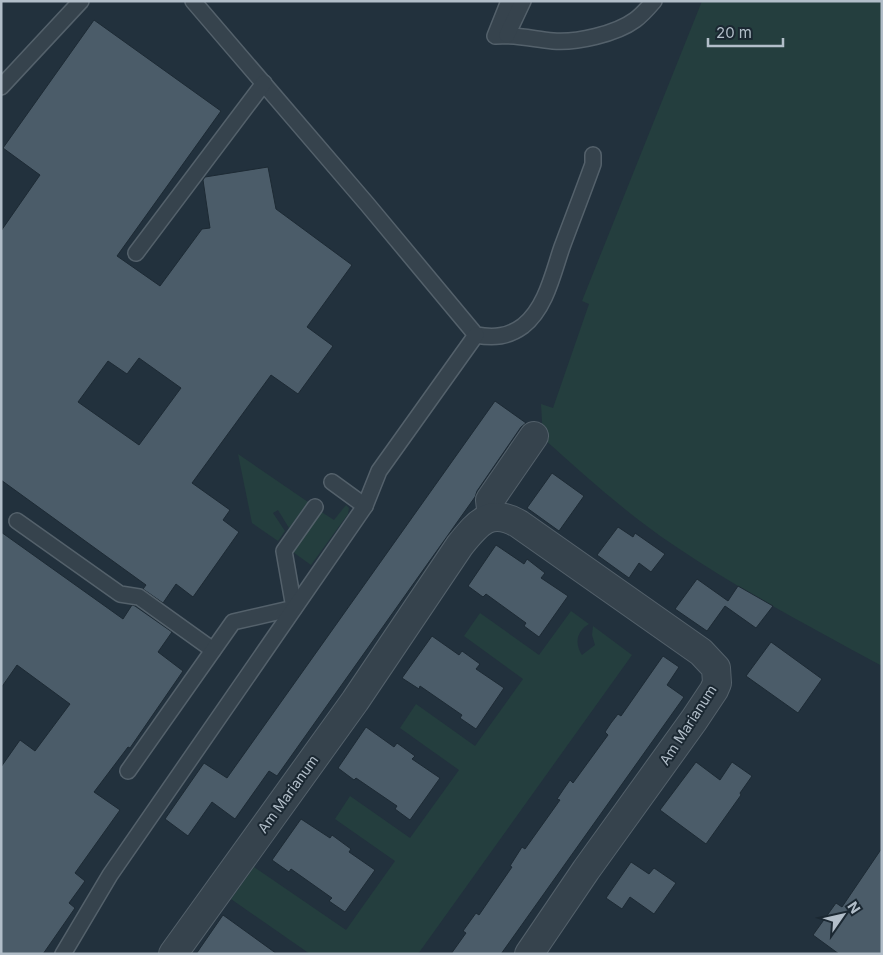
<svg xmlns="http://www.w3.org/2000/svg" width="883" height="955" viewBox="0 0 883 955" font-family="Inter,sans-serif">
<style>
.green{fill:#243e3e}
.building{fill:#4b5c69;stroke:#1d2a34;fill-rule:evenodd}
.lines{fill:none;stroke-linecap:round;stroke-linejoin:round}
.service-casing{stroke:#54616b;stroke-width:18}
.minor-casing{stroke:#54616b;stroke-width:30}
.service{stroke:#36434d;stroke-width:15}
.minor{stroke:#36434d;stroke-width:28}
.labels{text-anchor:middle;stroke-width:4;stroke-linejoin:round;paint-order:stroke}
.street-label{font-size:14px;fill:#b2bec9;stroke:#1b2832}
</style>
<rect width="100%" height="100%" fill="#22313d"/>
<g class="green">
<path d="M 702,1 L 882,1 L 882,666 C 811,627 739,590 672,544 C 626,513 584,475 543,438 L 541,404 L 553,408 L 589,304 L 582,301 Z"/>
<path d="M 238,454 L 308,502 L 289,528 L 278,510 L 273,513 L 285,531 L 278,541 L 252,523 Z"/>
<path d="M 346,505 L 349,508 L 348,514 L 311,565 L 293,552 L 320,511 L 334,520 Z"/>
<path d="M 571,611 L 589,624 C 577,631 574,643 582,655 L 595,645 L 592,635 L 593,626 L 632,655 L 418,954 L 310,954 L 231,899 L 254,867 L 346,930 L 395,861 L 335,819 L 350,796 L 410,838 L 459,770 L 400,728 L 416,704 L 475,746 L 523,679 L 464,636 L 480,613 L 539,655 Z"/>
</g>
<g class="building">
<path d="M 94,20 L 221,111 L 117,256 L 160,286 L 202,229 L 210,228 L 203,180 L 205,177 L 268,167 L 276,209 L 352,265 L 307,327 L 333,346 L 298,394 L 271,375 L 192,483 L 230,510 L 223,520 L 239,532 L 193,597 L 176,584 L 163,603 L 143,589 L 146,585 L 1,480 L 1,231 L 40,175 L 3,148 ZM 139,358 L 181,388 L 139,445 L 78,402 L 108,361 L 127,374 Z"/>
<path d="M 495,401 L 526,423 L 521,427 L 477,491 L 475,497 L 277,776 L 269,771 L 235,819 L 212,802 L 188,836 L 165,819 L 204,763 L 227,778 Z"/>
<path d="M 552,473 L 584,496 L 559,531 L 527,508 Z"/>
<path d="M 618,527 L 633,537 L 635,533 L 665,554 L 651,572 L 639,563 L 629,578 L 597,555 Z"/>
<path d="M 1,532 L 123,619 L 132,605 L 135,606 L 172,632 L 158,652 L 183,671 L 130,748 L 128,747 L 94,792 L 120,810 L 75,873 L 85,881 L 69,903 L 75,908 L 43,954 L 1,954 L 1,767 L 20,740 L 35,751 L 70,704 L 17,665 L 1,688 Z"/>
<path d="M 496,545 L 524,564 L 527,559 L 545,573 L 541,578 L 568,596 L 539,637 L 524,626 L 526,623 L 486,594 L 483,597 L 468,586 Z"/>
<path d="M 697,579 L 728,601 L 738,586 L 773,606 L 756,628 L 725,606 L 707,631 L 675,609 Z"/>
<path d="M 432,636 L 459,655 L 462,651 L 480,664 L 476,669 L 504,688 L 476,729 L 460,718 L 462,715 L 420,686 L 419,689 L 402,678 Z"/>
<path d="M 771,642 L 822,679 L 798,713 L 746,676 Z"/>
<path d="M 663,656 L 679,667 L 667,685 L 684,697 L 637,763 L 501,954 L 451,954 L 466,933 L 463,931 L 476,913 L 479,915 L 512,867 L 510,866 L 522,847 L 525,849 L 560,800 L 557,799 L 563,790 L 570,780 L 573,783 L 608,735 L 605,732 L 611,723 L 618,714 L 621,716 Z"/>
<path d="M 366,727 L 394,747 L 397,743 L 415,756 L 412,759 L 440,778 L 410,820 L 395,809 L 397,806 L 356,778 L 354,780 L 338,768 Z"/>
<path d="M 696,762 L 720,780 L 732,762 L 752,776 L 740,793 L 741,795 L 706,844 L 660,810 Z"/>
<path d="M 301,819 L 330,838 L 332,835 L 351,849 L 349,852 L 375,870 L 345,912 L 329,901 L 332,898 L 291,869 L 289,872 L 272,860 Z"/>
<path d="M 882,848 L 882,954 L 839,954 L 813,935 L 836,903 L 842,907 Z"/>
<path d="M 631,862 L 649,874 L 654,868 L 676,883 L 654,914 L 630,897 L 622,909 L 606,898 Z"/>
<path d="M 223,915 L 277,954 L 196,954 Z"/>
</g>
<g class="lines">
<defs>
<g id="service">
<path d="M 193,1 L 367,204 L 476,335 C 494,338 508,337 523,326 C 546,308 553,273 562,247 C 572,220 583,192 593,164 L 593,155"/>
<path d="M 509,1 L 495,36 C 514,34 533,39 553,41 C 576,43 616,34 635,20 C 642,15 648,8 654,1"/>
<path d="M 507,35 L 523,1"/>
<path d="M 1,87 L 81,1"/>
<path d="M 136,253 L 264,83"/>
<path d="M 332,482 L 365,506"/>
<path d="M 17,521 L 120,594 L 139,597 L 213,650"/>
<path d="M 128,771 L 233,622 L 294,608 L 284,551 L 315,507"/>
<path d="M 63,954 L 110,875 L 365,506 L 379,471 L 476,335"/>
</g>
<g id="minor">
<path d="M 492,517 L 490,500 L 534,436"/>
<path d="M 173,954 L 355,701 L 460,545 C 478,523 490,507 519,524 L 701,652 L 716,668 L 717,683 L 714,690 L 694,720 L 586,870 L 529,954"/>
</g>
</defs>
<use href="#service" class="service-casing"/>
<use href="#minor" class="minor-casing"/>
<use href="#service" class="service"/>
<use href="#minor" class="minor"/>
</g>
<g class="labels">
<g class="street-label">
<text transform="translate(688 725) rotate(-57)" y="5">Am Marianum</text>
<text transform="translate(288 794) rotate(-54)" y="5">Am Marianum</text>
</g>
</g>
<rect width="883" height="955" fill="none" stroke="#b2bec9" stroke-width="5"/>
<g transform="translate(843 915) rotate(56)" stroke="#1b2832" stroke-width="4" paint-order="stroke">
<path d="M0-4L9 19L0 12L-9 19Z" fill="#b2bec9"/>
<text y="-8" font-size="14" font-weight="bold" text-anchor="middle" fill="#b2bec9">N</text>
</g>
<path d="M708 38v8h75v-8" fill="none" stroke="#b2bec9" stroke-width="2.5"/>
<text x="716" y="38" font-size="15" fill="#b2bec9" stroke="#1b2832" stroke-width="4" paint-order="stroke">20 m</text>
</svg>
